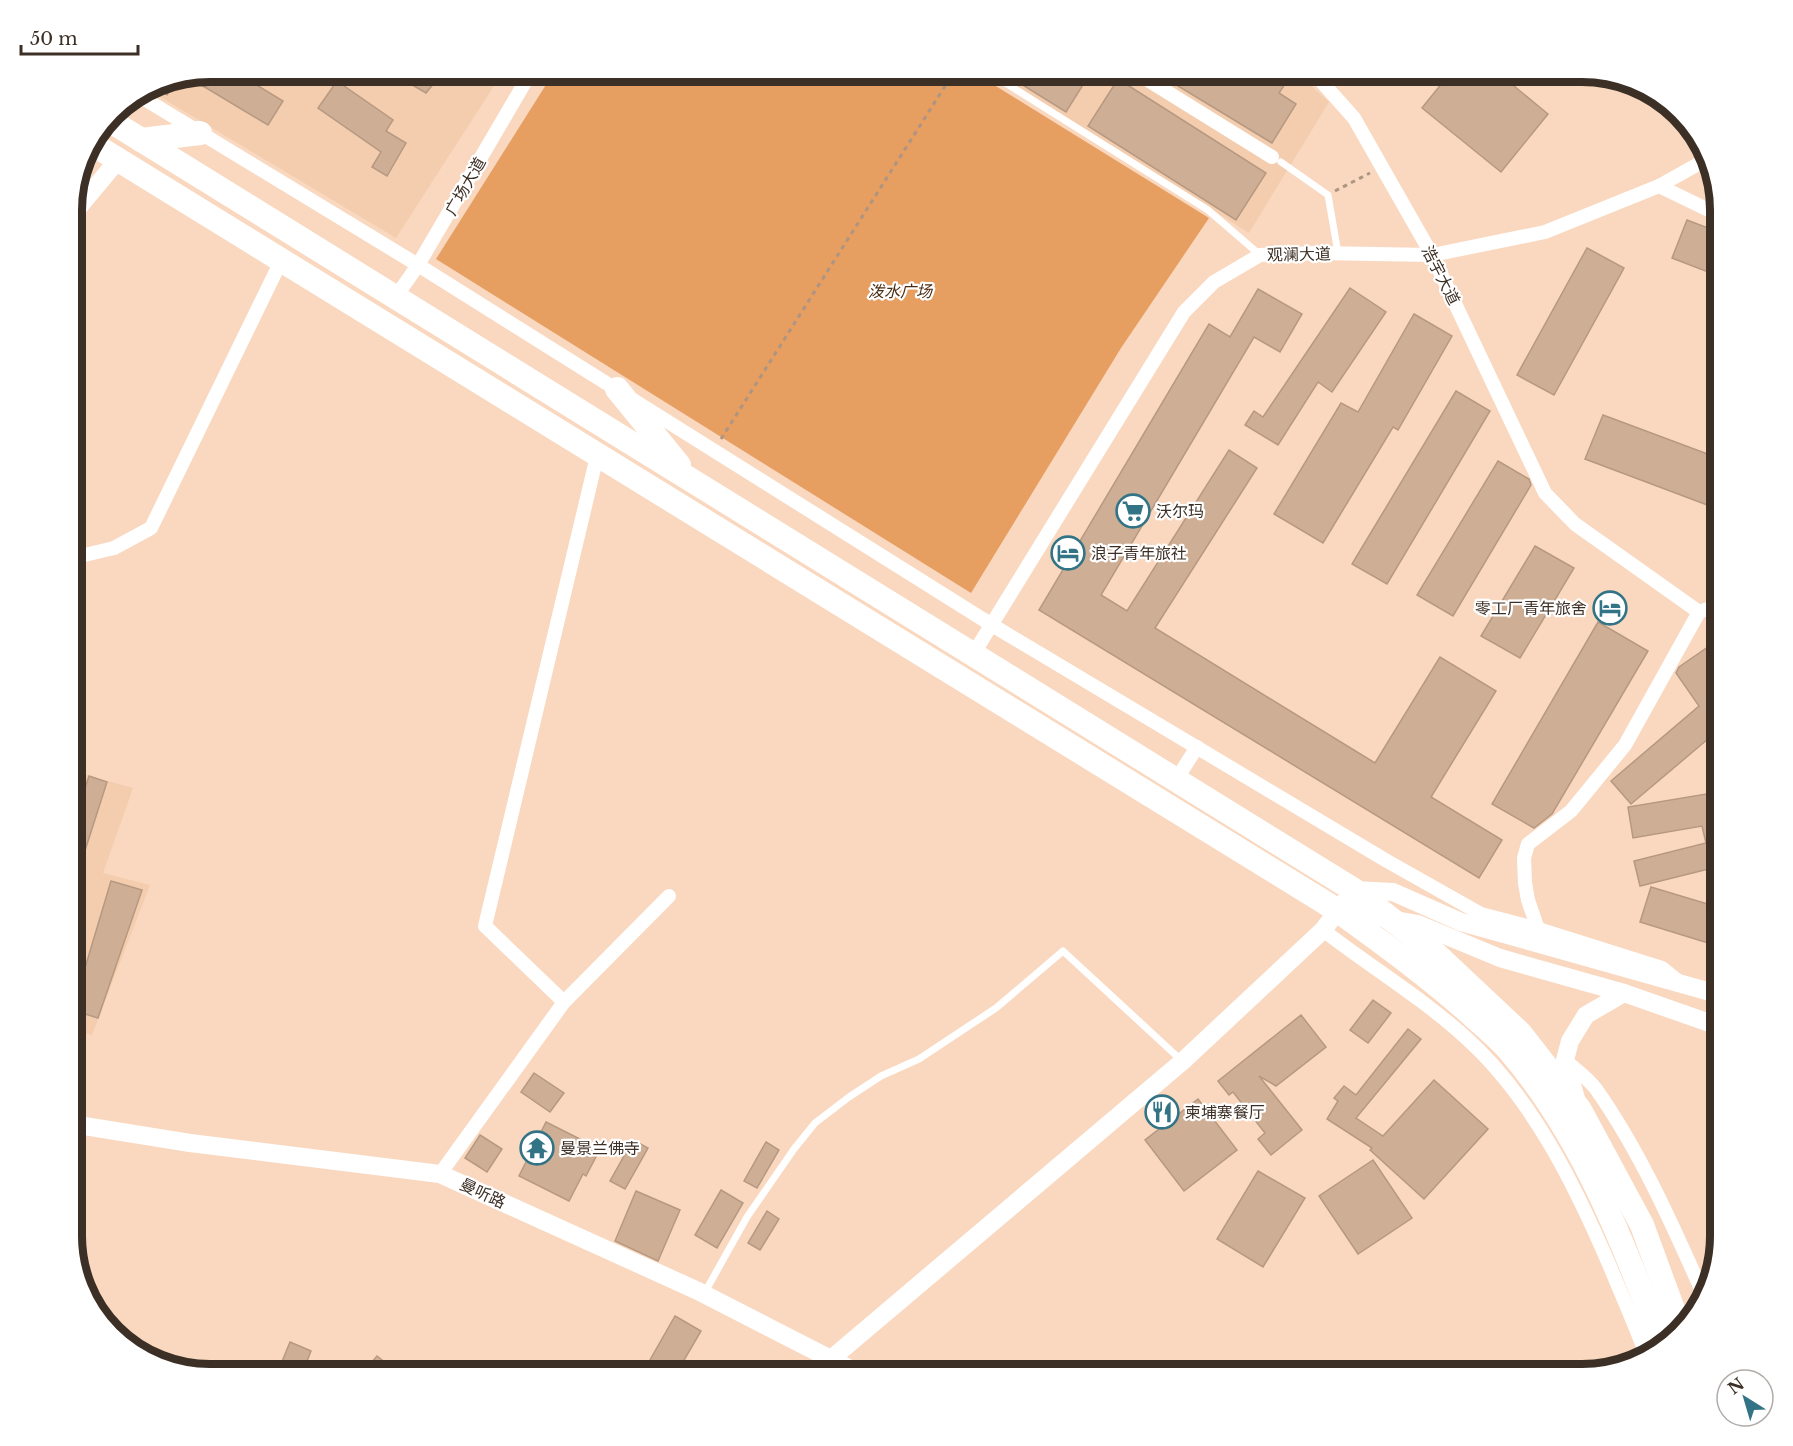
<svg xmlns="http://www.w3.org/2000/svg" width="1793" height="1446" viewBox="0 0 1793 1446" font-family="'Libre Baskerville','Noto Sans SC',serif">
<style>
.built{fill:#f3cdae}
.green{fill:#e69e61}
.building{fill:#ceaf96;stroke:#b79880;stroke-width:1.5}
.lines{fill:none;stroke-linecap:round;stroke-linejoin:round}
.path{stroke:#ae9582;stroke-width:3;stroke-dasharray:4.5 4.5;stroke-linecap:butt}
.lane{stroke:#fff;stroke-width:7}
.street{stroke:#fff;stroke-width:14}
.secondary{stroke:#fff;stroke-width:18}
.highway{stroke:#fff;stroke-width:24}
.labels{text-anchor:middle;stroke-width:4.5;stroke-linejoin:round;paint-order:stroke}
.street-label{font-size:16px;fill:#3c2f25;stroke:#fff}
.park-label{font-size:16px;font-style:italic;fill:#4c2d12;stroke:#fff}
.poi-label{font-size:16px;fill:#3c2f25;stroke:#fff;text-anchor:start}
.rim{fill:none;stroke:#3c2f25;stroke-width:8}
</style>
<rect width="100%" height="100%" fill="#f9d8bf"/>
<g class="built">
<path d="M 211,72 L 503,72 L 396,238 L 147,89 L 158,82 Z"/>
<path d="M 993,72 L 1296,72 L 1329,102 L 1249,233 Z"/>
<path d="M 72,771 L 133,788 L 103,873 L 150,885 L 92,1035 L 72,1030 Z"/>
</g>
<path class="green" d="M 554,72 L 973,72 L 1209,218 L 1121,348 L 971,593 L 436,259 Z"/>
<g class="building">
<path d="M 211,72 L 235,72 L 283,101 L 268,125 L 188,77 Z"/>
<path d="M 390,72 L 443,72 L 426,93 Z"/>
<path d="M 1002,72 L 1091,72 L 1066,112 Z"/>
<path d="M 1155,72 L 1266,72 L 1285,84 L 1279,93 L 1296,104 L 1272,143 Z"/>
<path d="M 1451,72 L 1497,72 L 1548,114 L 1501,172 L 1422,108 Z"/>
<path d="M 1118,79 L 1266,173 L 1236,220 L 1088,126 Z"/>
<path d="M 337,81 L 393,120 L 386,131 L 406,143 L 387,176 L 372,167 L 381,152 L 318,108 Z"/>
<path d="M 1687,220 L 1721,233 L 1721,277 L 1672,258 Z"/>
<path d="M 1587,248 L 1624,268 L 1554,395 L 1517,375 Z"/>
<path d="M 1350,288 L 1386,312 L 1332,392 L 1318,382 L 1278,445 L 1245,425 L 1254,411 L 1263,417 Z"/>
<path d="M 1258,289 L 1302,314 L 1280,352 L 1254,337 L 1101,595 L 1127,611 L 1229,450 L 1257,468 L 1155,628 L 1375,763 L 1440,657 L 1496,691 L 1431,797 L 1502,840 L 1479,878 L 1039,610 L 1209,324 L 1230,337 Z"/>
<path d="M 1414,314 L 1452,336 L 1398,430 L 1393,427 L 1323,543 L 1274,514 L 1341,403 L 1358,412 Z"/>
<path d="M 1456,391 L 1490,411 L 1387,584 L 1352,564 Z"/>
<path d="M 1603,415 L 1721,459 L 1721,478 L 1710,506 L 1585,459 Z"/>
<path d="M 1498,461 L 1529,479 L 1531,485 L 1453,616 L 1417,595 Z"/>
<path d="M 1535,546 L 1574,568 L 1520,658 L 1481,636 Z"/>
<path d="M 1598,622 L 1648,651 L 1552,814 L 1534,828 L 1492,804 Z"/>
<path d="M 1721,638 L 1721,728 L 1631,804 L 1611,781 L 1699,706 L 1676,673 L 1679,667 Z"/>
<path d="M 89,776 L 107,782 L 82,860 L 72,856 L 72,827 Z"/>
<path d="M 1718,792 L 1721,813 L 1721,866 L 1640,886 L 1634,861 L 1706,843 L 1702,826 L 1633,838 L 1628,807 Z"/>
<path d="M 111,881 L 142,890 L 98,1018 L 72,1010 L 72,986 L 79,988 Z"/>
<path d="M 1651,887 L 1721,908 L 1721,947 L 1640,922 Z"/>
<path d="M 1373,1000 L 1391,1013 L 1368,1043 L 1350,1030 Z"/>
<path d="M 1301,1015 L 1326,1047 L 1276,1086 L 1259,1076 L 1302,1130 L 1271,1155 L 1258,1139 L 1265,1133 L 1233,1092 L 1229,1095 L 1218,1081 Z"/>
<path d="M 1408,1029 L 1421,1039 L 1356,1118 L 1383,1136 L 1434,1080 L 1488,1129 L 1424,1199 L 1370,1150 L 1372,1148 L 1327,1119 L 1338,1101 L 1334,1098 L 1344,1086 L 1356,1095 Z"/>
<path d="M 534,1073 L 564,1093 L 550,1112 L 521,1092 Z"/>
<path d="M 1198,1099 L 1237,1150 L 1184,1191 L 1145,1140 Z"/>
<path d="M 546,1122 L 600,1149 L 586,1176 L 583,1174 L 569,1201 L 519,1176 Z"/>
<path d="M 480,1135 L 502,1149 L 487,1172 L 465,1158 Z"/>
<path d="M 633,1140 L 648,1148 L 625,1189 L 610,1181 Z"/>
<path d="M 766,1142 L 779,1150 L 757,1188 L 744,1181 Z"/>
<path d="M 1373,1160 L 1412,1218 L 1358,1254 L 1319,1196 Z"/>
<path d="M 1258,1171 L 1305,1198 L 1263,1267 L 1217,1239 Z"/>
<path d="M 721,1190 L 743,1203 L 717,1248 L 695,1235 Z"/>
<path d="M 636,1191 L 680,1210 L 658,1261 L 615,1241 Z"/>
<path d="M 767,1211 L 779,1219 L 760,1250 L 748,1243 Z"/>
<path d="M 675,1316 L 701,1331 L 676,1374 L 642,1374 Z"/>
<path d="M 290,1342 L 311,1351 L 302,1374 L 277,1374 Z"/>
<path d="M 377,1356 L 400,1374 L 362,1374 Z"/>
</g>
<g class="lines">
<g class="path">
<path d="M 166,95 L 176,79"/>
<path d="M 1335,191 L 1370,173"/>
<path d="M 721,439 L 954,72"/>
</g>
<g class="lane">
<path d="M 988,72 L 1208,210 L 1260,255"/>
<path d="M 1281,162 L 1328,195 L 1338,253"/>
<path d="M 705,1292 L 747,1217 L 794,1149 L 815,1123 L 849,1097 L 881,1076 L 919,1059 L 996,1008 L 1063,951 L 1181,1060"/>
<path d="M 342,1374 L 348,1365"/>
</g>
<g class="street">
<path d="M 1135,72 L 1272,157"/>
<path d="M 1313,72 L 1354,118 L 1432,255 L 1545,493 L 1575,524 L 1699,612"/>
<path d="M 138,95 L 418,265 L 992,625 L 1387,861 L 1481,914 L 1538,929 L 1662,968 L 1678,981"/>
<path d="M 1659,186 L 1721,216"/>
<path d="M 395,298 L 418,265 L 531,72"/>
<path d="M 72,558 L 114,548 L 151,528 L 281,261"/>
<path d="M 974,653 L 1184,312 L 1214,282 L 1260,255 L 1318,253 L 1432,255 L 1545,232 L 1659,186 L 1709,158"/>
<path d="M 1176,780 L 1197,747"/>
<path d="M 1538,929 L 1528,900 L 1525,883 L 1524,858 L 1528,844 L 1571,811 L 1625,745 L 1699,612 L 1721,604"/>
<path d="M 1323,930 C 1369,966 1421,997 1464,1036 C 1532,1096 1576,1187 1611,1269 C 1623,1298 1636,1327 1647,1357"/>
<path d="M 564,1002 L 485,926 L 597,456"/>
<path d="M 1566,1061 C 1576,1070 1588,1078 1596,1089 C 1640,1151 1674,1228 1705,1298"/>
<path d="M 440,1174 L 564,1002 L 669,896"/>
</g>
<g class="secondary">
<path d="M 72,215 L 118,160"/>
<path d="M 1339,910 L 1418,924 L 1500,958 L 1624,993 L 1721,1027"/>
<path d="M 1577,1102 L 1565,1060 L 1570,1041 L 1586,1015 L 1624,993"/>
<path d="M 72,1124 L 190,1143 L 440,1174 L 698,1291 L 860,1374"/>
<path d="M 819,1374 L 831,1359 L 1183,1061 L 1323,930 L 1354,890 L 1393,892 L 1461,922 L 1721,995"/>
</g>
<g class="highway">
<path d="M 109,120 L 1354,890 L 1437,955 L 1520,1033 L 1580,1110 L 1642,1225 L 1681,1331"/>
<path d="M 141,140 L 200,133"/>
<path d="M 91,143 L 1337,910 C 1384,944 1431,978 1474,1017 C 1485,1027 1497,1037 1507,1048 C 1582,1134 1622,1240 1662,1346"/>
<path d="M 617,389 L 679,465"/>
</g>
</g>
<defs>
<symbol id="supermarket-ring" viewBox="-11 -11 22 22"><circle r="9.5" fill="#fff" stroke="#327386" stroke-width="1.5"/><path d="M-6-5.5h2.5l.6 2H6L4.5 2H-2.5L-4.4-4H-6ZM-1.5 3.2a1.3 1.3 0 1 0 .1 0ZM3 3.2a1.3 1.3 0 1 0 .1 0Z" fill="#327386"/></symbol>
<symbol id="hotel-ring" viewBox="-11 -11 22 22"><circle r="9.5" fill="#fff" stroke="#327386" stroke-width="1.5"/><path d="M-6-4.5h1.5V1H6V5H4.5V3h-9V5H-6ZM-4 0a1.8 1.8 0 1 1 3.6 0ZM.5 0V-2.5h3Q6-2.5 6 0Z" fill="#327386"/></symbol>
<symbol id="restaurant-ring" viewBox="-11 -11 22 22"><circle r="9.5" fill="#fff" stroke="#327386" stroke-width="1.5"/><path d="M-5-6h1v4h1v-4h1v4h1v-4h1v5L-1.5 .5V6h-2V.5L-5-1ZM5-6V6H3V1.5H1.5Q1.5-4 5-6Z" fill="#327386"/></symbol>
<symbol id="temple-ring" viewBox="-11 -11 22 22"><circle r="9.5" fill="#fff" stroke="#327386" stroke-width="1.5"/><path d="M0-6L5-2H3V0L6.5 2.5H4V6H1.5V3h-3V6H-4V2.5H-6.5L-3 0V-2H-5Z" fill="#327386"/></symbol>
</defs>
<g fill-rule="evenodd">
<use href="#supermarket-ring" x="1114" y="492" width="38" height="38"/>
<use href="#hotel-ring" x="1049" y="534" width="38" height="38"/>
<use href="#hotel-ring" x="1591" y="589" width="38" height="38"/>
<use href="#restaurant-ring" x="1143" y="1093" width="38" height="38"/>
<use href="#temple-ring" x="518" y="1129" width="38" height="38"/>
</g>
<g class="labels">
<g class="street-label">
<text transform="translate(465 186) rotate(-60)" y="6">广场大道</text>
<text transform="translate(1299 254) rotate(-1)" y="6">观澜大道</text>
<text transform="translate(1441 275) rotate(63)" y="6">浩宇大道</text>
<text transform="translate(483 1193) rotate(25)" y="6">曼听路</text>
</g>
<g class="park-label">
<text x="900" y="297">泼水广场</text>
</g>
<g class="poi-label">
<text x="1156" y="517">沃尔玛</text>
<text x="1091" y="559">浪子青年旅社</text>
<text x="1587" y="614" text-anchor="end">零工厂青年旅舍</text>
<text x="1185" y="1118">柬埔寨餐厅</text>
<text x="560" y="1154">曼景兰佛寺</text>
</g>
</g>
<path d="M0 0H1793V1446H0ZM210 82H1582A128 128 0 0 1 1710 210V1236A128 128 0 0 1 1582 1364H210A128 128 0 0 1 82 1236V210A128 128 0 0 1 210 82Z" fill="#fff" fill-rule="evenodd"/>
<path class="rim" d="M210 82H1582A128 128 0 0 1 1710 210V1236A128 128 0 0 1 1582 1364H210A128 128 0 0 1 82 1236V210A128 128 0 0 1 210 82Z"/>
<g transform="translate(1745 1398) rotate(323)"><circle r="28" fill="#ffffff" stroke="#b1aca8" stroke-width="1.5"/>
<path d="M0-4.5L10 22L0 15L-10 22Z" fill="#327386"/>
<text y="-9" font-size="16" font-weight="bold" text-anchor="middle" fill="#3c2f25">N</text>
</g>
<path d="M21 45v9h117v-9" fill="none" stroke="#3c2f25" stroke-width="3"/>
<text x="30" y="45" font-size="18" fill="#3c2f25" stroke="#ffffff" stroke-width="4.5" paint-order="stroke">50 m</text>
</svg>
